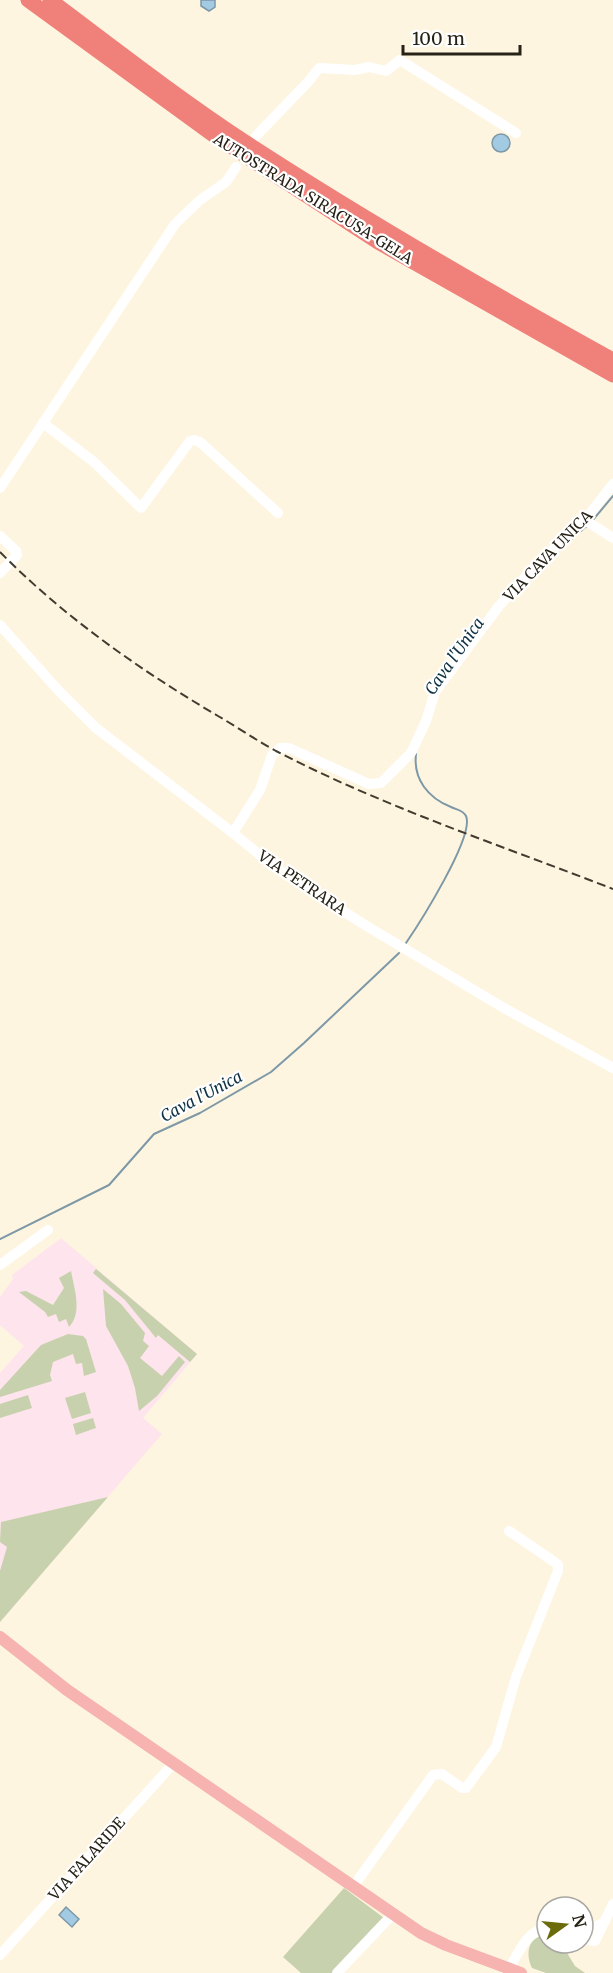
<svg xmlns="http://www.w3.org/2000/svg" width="613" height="1973" viewBox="0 0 613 1973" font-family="Merriweather,serif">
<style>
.medical{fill:#fee4ec}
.green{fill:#c8d1ad}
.water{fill:#a2cae3;stroke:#7d98a6;stroke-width:1.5}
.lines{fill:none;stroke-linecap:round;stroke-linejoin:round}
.stream{stroke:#7d98a6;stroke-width:2}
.minor{stroke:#fff;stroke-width:10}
.major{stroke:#f6b3af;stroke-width:12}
.highway{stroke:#f0807a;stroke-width:15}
.rail{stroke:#423c2f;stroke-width:2;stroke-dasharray:9 4.5;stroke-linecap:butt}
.labels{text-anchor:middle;stroke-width:4.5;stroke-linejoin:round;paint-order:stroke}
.street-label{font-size:15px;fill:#272216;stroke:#fff}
.water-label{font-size:16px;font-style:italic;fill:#0e3143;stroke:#fff}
</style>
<rect width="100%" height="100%" fill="#fef5e1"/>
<path class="medical" d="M 61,1238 L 197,1354 L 143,1418 L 162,1434 L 0,1622 L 0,1373 L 24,1346 L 0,1325 L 0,1297 L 13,1279 L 12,1275 Z"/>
<g class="green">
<path d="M 96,1269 L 197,1354 L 190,1362 L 158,1335 L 156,1338 L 125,1300 L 93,1273 Z"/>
<path d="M 71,1271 C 74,1288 83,1313 69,1327 L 66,1319 L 59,1322 L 56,1314 L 48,1317 L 45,1312 L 19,1292 L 26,1291 L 53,1305 L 64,1288 L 59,1278 Z"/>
<path d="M 103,1289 L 121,1304 L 145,1333 L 143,1341 L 149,1346 L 140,1358 L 162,1376 L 179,1356 L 185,1362 L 157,1396 L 139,1411 L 135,1388 L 128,1366 L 106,1326 Z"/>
<path d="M 68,1334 L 83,1336 L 86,1339 L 96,1372 L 84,1376 L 82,1363 L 76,1364 L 73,1354 L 53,1362 L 50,1375 L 52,1381 L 0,1397 L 0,1390 L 41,1345 Z"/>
<path d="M 85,1392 L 91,1413 L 72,1419 L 65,1398 Z"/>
<path d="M 28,1395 L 32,1408 L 0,1418 L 0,1404 Z"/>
<path d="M 93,1418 L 96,1428 L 76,1435 L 73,1424 Z"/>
<path d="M 108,1497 L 0,1622 L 0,1571 L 7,1547 L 0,1542 L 1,1522 Z"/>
<path d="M 344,1888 L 384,1918 L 334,1973 L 301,1973 L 283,1957 Z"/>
<path d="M 547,1935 L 547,1943 L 561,1943 L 575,1966 L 585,1973 L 546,1973 L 532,1968 C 525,1953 528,1936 547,1935 Z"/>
</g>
<g class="water">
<path d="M 201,0 L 215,0 L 215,7 L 209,11 L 201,6 Z"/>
<circle cx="501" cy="143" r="9"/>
<path d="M 66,1907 L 79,1919 L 72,1927 L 59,1915 Z"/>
</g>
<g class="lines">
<g class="stream">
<path d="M 592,521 L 613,496"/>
<path d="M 569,541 L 588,525"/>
<path d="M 406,943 C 419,924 475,836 466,816 C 463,810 457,810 451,807 C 428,798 413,779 416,754"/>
<path d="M 0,1239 L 109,1185 L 154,1134 L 200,1113 L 271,1072 L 304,1043 L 399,953"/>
</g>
<g class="minor">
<path d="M 256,136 L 308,82 L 319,68 L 355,70 L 369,67 L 386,71 L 400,60 L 516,133"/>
<path d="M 43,423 L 94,462 L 141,508 L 190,441 L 194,440 L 200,442 L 278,513"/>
<path d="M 0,488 L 175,224 L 200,200 L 226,182 L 236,167"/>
<path d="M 585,520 L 613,538"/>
<path d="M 0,536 L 16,551 L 17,555 L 0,573"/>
<path d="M 0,625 L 58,690 L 96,728 L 233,833 L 277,869 L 365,925 L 504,1008 L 613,1068"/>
<path d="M 233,833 L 260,790 L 272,755 L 280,748 L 289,748 L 369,784 L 381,783 L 411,753 L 426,721 L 435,692 L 499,606 L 537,564 L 585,520 L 613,484"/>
<path d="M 0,1265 L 48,1230"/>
<path d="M 353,1887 L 433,1775 L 442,1774 L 462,1788 L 466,1788 L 496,1747 L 516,1677 L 558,1571 L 558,1565 L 553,1561 L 509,1531"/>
<path d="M 583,1931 L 604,1923"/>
<path d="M 583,1939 L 595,1941 L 613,1904"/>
<path d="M 0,1955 L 174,1763"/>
<path d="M 337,1973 L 393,1914"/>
<path d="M 506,1973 C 517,1958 525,1930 547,1928"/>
</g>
<path class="major" d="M 0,1637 L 67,1690 L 421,1933 L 446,1945 L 521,1973"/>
<g class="highway">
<path d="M 28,0 L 212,134 L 378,242 L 613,375"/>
<path d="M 50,0 C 114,48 178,98 245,142 C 365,220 488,291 613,360"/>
</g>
<path class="rail" d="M 0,552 C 64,617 140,670 218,716 C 237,727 256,740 276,751 C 384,807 500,845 613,889"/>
</g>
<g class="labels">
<g class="street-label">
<text transform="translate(313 199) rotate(32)" y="5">AUTOSTRADA SIRACUSA-GELA</text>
<text transform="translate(548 556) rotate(-46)" y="5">VIA CAVA UNICA</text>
<text transform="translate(302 883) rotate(34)" y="5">VIA PETRARA</text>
<text transform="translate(87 1859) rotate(-48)" y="5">VIA FALARIDE</text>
</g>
<g class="water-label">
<text transform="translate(454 656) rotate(-55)" y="6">Cava l'Unica</text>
<text transform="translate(201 1096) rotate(-28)" y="6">Cava l'Unica</text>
</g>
</g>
<g transform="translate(565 1925) rotate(75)"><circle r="28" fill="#ffffff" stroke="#a9a7a2" stroke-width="1.5"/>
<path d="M0-4.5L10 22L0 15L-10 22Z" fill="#6b6b0a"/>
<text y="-9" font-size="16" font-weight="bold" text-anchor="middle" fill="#272216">N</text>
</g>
<path d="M403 45v9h117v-9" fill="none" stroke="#272216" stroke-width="3"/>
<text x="412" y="45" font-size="18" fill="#272216" stroke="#ffffff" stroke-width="4.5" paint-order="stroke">100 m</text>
</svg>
